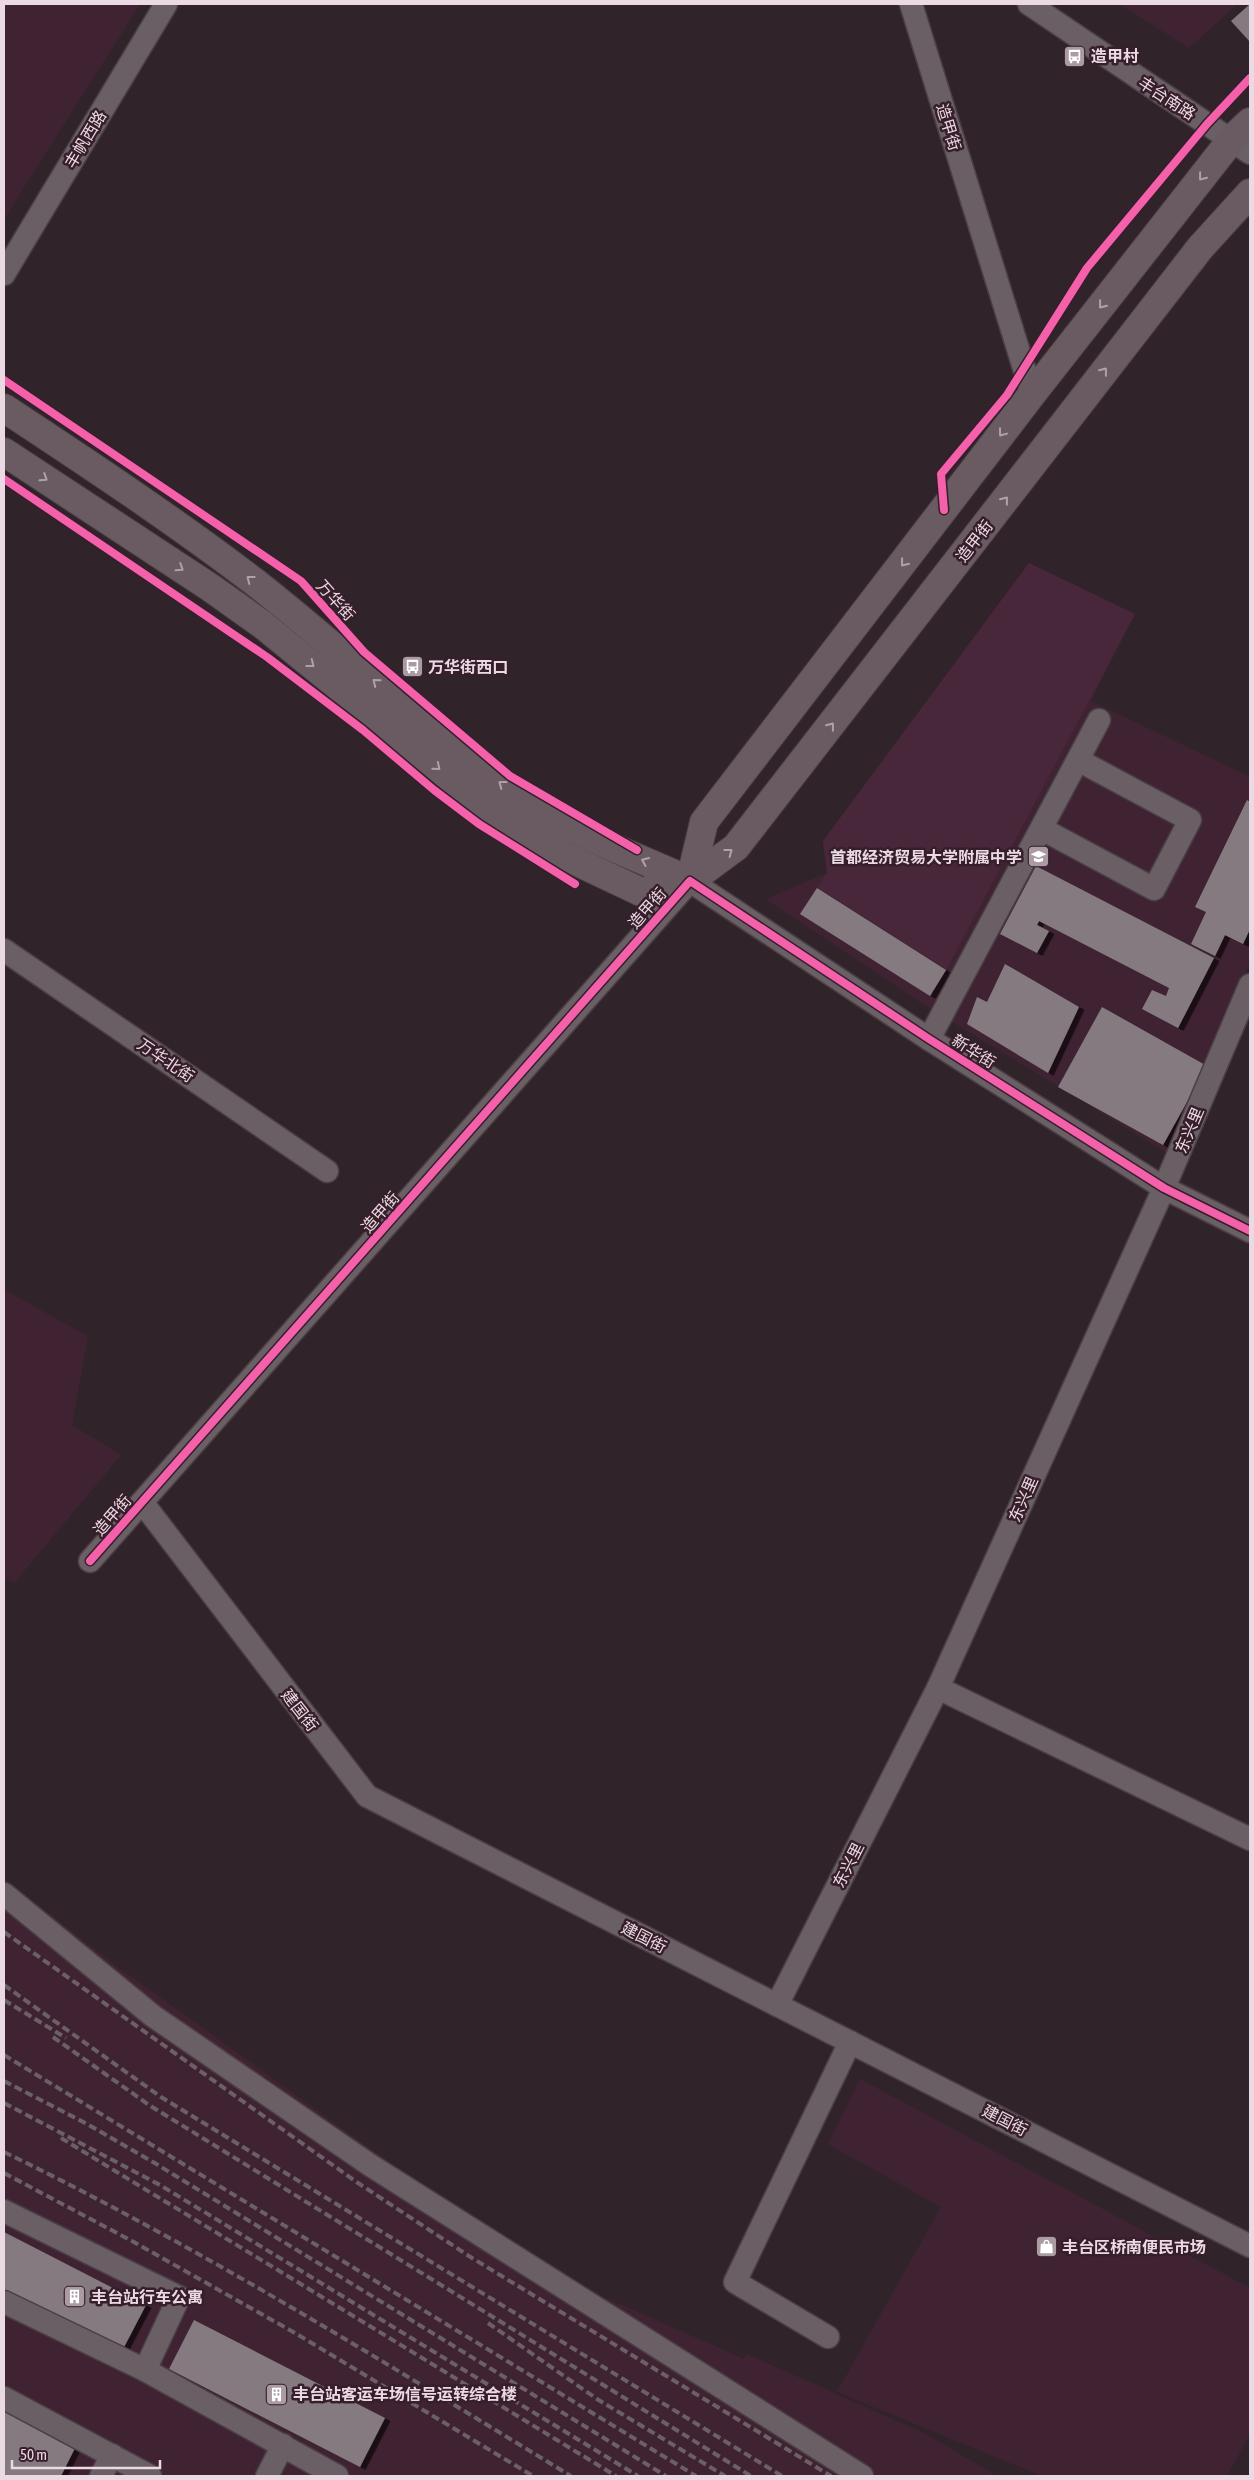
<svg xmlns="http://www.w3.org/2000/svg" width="1254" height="2480" viewBox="0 0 1254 2480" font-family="'Asap Condensed','Noto Sans SC',sans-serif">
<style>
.built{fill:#402333}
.green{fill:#49273a}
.building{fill:#857a80;filter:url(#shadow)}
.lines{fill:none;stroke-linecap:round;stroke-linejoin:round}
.minor-casing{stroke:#4a3f45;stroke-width:25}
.major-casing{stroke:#4a3f45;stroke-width:30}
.minor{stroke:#695f64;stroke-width:22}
.major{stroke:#6a5a62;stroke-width:28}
.rail{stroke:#6a6065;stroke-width:4;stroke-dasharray:8 4;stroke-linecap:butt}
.cycleway-casing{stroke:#361e2b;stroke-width:11}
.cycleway{stroke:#f560ab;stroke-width:8}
.oneway{stroke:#b1a0a9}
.labels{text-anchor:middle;stroke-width:5;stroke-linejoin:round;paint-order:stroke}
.poi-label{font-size:16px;font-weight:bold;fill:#ebdae3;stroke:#361e2b;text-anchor:start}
.street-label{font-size:16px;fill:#ebdae3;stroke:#361e2b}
</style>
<defs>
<filter id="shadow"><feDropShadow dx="5.5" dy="3" stdDeviation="0" flood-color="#0009"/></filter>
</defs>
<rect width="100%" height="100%" fill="#30242a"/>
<g class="built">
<path d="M 4,4 L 140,4 L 4,219 Z"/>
<path d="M 1120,4 L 1237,4 L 1189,48 Z"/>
<path d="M 1029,563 L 1135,614 L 1091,701 L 1250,777 L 1250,963 L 1167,1153 L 923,1004 L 766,899 L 827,873 L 823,841 Z"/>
<path d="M 4,1290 L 88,1336 L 72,1425 L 121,1455 L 14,1583 L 4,1577 Z"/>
<path d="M 4,1878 L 115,1965 L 467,2218 L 588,2290 L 744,2359 L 747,2354 L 926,2434 L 997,2476 L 4,2476 Z"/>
<path d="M 860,2079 L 1250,2288 L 1250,2434 L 1227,2476 L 1042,2476 L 837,2392 L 941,2207 L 828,2144 Z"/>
</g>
<path class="green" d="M 1029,563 L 1135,614 L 946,970 L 817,888 L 827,873 L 823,841 Z"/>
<g class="building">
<path d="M 1250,4 L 1250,42 L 1231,21 Z"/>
<path d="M 1247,800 L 1250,802 L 1250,929 L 1243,944 L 1225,935 L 1215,956 L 1191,944 L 1206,912 L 1195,907 Z"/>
<path d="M 1036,866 L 1214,958 L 1178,1028 L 1142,1009 L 1152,990 L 1166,996 L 1169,988 L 1039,921 L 1037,925 L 1049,931 L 1037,953 L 1000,934 Z"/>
<path d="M 817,888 L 946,970 L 930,996 L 800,914 Z"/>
<path d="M 1005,964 L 1079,1007 L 1048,1073 L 967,1024 L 977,997 L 987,1002 Z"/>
<path d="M 1102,1007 L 1207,1066 L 1163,1145 L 1058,1087 Z"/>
<path d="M 4,2232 L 146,2305 L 122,2351 L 4,2290 Z"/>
<path d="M 194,2320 L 385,2418 L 360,2467 L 169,2369 Z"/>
<path d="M 4,2409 L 76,2446 L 61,2476 L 8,2476 L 4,2474 Z"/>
</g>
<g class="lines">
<defs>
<g id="minor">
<path d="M 911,4 L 1032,394"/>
<path d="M 1029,4 L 1250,153"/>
<path d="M 4,274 L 166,4"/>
<path d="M 1042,829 L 1154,889 L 1190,820 L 1078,760"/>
<path d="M 4,950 L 327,1171"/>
<path d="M 929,1039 L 1099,720"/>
<path d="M 142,1502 L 367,1796 L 1250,2246"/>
<path d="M 90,1561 L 690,881 L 929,1039 L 1164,1188 L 1250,1231"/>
<path d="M 938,1688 L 1250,1839"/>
<path d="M 4,1894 L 153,2016 L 370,2165 L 862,2476"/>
<path d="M 777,2005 L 938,1688 L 1164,1188 L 1250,985"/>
<path d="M 4,2211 L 179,2297 L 145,2370 L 337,2476"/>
<path d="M 4,2302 L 145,2370"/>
<path d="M 828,2337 L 735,2282 L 850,2042"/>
<path d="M 4,2398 L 150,2476"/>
<path d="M 101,2476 L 112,2455"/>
<path d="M 267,2476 L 283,2445"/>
</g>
<g id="major">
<path d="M 4,408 C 89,464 175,521 256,583 C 345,653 428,733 520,798 C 571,833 633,855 690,881"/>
<path d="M 4,452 L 211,588 L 263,625 L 481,803 L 567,857 L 641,892 L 690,881 L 736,847 L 1200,248 L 1250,193"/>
<path d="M 690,881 L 704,822 L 1032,394 L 1232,139 L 1250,122"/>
</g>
</defs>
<use href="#minor" class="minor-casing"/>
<use href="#major" class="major-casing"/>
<use href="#minor" class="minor"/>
<use href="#major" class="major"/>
<g class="rail">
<path d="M 4,1932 L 358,2183 L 472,2258 L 831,2476"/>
<path d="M 4,1985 L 161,2097 L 782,2476"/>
<path d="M 4,2000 L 66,2038"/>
<path d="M 53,2037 L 149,2105 L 751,2476"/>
<path d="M 4,2055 L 696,2476"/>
<path d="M 4,2081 L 89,2125 L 153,2162 L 666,2476"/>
<path d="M 4,2103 L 160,2185 L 638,2476"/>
<path d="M 61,2138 L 616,2476"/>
<path d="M 4,2152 C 200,2247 385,2363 571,2476"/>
<path d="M 4,2173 L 132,2241 L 295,2333 L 533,2476"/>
<path d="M 488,2323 L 597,2399 L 725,2476"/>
</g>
<defs>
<g id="cycleway">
<path d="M 4,380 L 301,581 L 364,652 L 510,776 L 637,850"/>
<path d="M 4,479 L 267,657 L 363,730 L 434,790 L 479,824 L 575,884"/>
<path d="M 944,510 L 941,474 L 1007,395 L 1087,268 L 1207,124 L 1250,78"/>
<path d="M 90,1561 L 690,881 L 929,1039 L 1164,1188 L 1250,1231"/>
</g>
</defs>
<use href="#cycleway" class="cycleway-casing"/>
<use href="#cycleway" class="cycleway"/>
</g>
<defs><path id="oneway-chevron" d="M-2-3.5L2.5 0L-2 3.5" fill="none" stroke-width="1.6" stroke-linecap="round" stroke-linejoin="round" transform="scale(1.25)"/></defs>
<g class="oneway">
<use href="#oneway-chevron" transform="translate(1202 177) rotate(128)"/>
<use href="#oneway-chevron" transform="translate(1102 305) rotate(128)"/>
<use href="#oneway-chevron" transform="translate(1104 371) rotate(-52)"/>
<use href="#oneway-chevron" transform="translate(1002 433) rotate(127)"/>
<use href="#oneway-chevron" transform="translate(44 478) rotate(33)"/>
<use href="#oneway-chevron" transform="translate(1005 500) rotate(-52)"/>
<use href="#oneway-chevron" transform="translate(904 563) rotate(128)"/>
<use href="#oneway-chevron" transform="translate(180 568) rotate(33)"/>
<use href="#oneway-chevron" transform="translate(250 579) rotate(-143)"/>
<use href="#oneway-chevron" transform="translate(311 664) rotate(38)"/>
<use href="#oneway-chevron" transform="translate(376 682) rotate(-141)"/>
<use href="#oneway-chevron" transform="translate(831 726) rotate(-52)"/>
<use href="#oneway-chevron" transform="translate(437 767) rotate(39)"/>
<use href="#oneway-chevron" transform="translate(502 784) rotate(-143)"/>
<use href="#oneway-chevron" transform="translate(729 852) rotate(-37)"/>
<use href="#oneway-chevron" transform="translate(645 861) rotate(-156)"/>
</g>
<defs>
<symbol id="bus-square" viewBox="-11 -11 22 22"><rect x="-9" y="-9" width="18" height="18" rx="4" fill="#aa9aa2" stroke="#361e2b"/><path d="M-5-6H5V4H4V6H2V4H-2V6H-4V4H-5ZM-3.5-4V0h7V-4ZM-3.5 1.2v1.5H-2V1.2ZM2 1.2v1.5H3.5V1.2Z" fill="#fff"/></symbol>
<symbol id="school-square" viewBox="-11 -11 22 22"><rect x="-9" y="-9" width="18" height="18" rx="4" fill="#aa9aa2" stroke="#361e2b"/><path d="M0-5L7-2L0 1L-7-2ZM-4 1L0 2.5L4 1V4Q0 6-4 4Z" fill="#fff"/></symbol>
<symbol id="shop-square" viewBox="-11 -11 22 22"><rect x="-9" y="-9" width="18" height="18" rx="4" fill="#aa9aa2" stroke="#361e2b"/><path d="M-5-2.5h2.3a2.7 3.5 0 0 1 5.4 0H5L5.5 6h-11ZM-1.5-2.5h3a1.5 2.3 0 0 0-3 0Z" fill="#fff"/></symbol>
<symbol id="building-square" viewBox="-11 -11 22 22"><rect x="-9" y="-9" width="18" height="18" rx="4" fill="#aa9aa2" stroke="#361e2b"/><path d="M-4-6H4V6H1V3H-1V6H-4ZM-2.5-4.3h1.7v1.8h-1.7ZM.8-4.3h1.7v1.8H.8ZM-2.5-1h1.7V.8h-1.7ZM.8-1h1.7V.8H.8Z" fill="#fff"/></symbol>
</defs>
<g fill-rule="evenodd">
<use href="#bus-square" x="1062" y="44" width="25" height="25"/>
<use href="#bus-square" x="400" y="654" width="25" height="25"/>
<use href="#school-square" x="1026" y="844" width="25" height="25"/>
<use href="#shop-square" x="1034" y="2234" width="25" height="25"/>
<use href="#building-square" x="62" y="2284" width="25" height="25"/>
<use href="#building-square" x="264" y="2382" width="25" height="25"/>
</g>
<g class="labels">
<g class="poi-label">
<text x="1091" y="62">造甲村</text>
<text x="428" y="673">万华街西口</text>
<text x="1022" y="863" text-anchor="end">首都经济贸易大学附属中学</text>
<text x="1062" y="2253">丰台区桥南便民市场</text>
<text x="91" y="2303">丰台站行车公寓</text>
<text x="293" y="2400">丰台站客运车场信号运转综合楼</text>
</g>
<g class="street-label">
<text transform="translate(1167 98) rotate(33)" y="6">丰台南路</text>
<text transform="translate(949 127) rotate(73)" y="6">造甲街</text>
<text transform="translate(85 139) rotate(-59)" y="6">丰帆西路</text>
<text transform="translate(974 541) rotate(-52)" y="6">造甲街</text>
<text transform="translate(336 600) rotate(48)" y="6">万华街</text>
<text transform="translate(647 908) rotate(-49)" y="6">造甲街</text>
<text transform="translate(974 1051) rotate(32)" y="6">新华街</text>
<text transform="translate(166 1060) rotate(34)" y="6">万华北街</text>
<text transform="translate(1189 1130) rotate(-67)" y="6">东兴里</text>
<text transform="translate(380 1212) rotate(-49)" y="6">造甲街</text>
<text transform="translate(1023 1499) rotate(-66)" y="6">东兴里</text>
<text transform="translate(112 1515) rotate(-49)" y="6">造甲街</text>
<text transform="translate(300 1710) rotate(52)" y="6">建国街</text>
<text transform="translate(848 1865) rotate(-63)" y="6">东兴里</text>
<text transform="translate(644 1937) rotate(27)" y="6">建国街</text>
<text transform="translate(1005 2120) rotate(27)" y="6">建国街</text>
</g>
</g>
<rect width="1254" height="2480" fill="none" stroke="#ebdae3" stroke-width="10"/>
<path d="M12 2460v8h148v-8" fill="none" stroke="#ebdae3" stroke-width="2.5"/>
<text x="20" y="2460" font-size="15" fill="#ebdae3" stroke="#361e2b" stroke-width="4" paint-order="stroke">50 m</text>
</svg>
